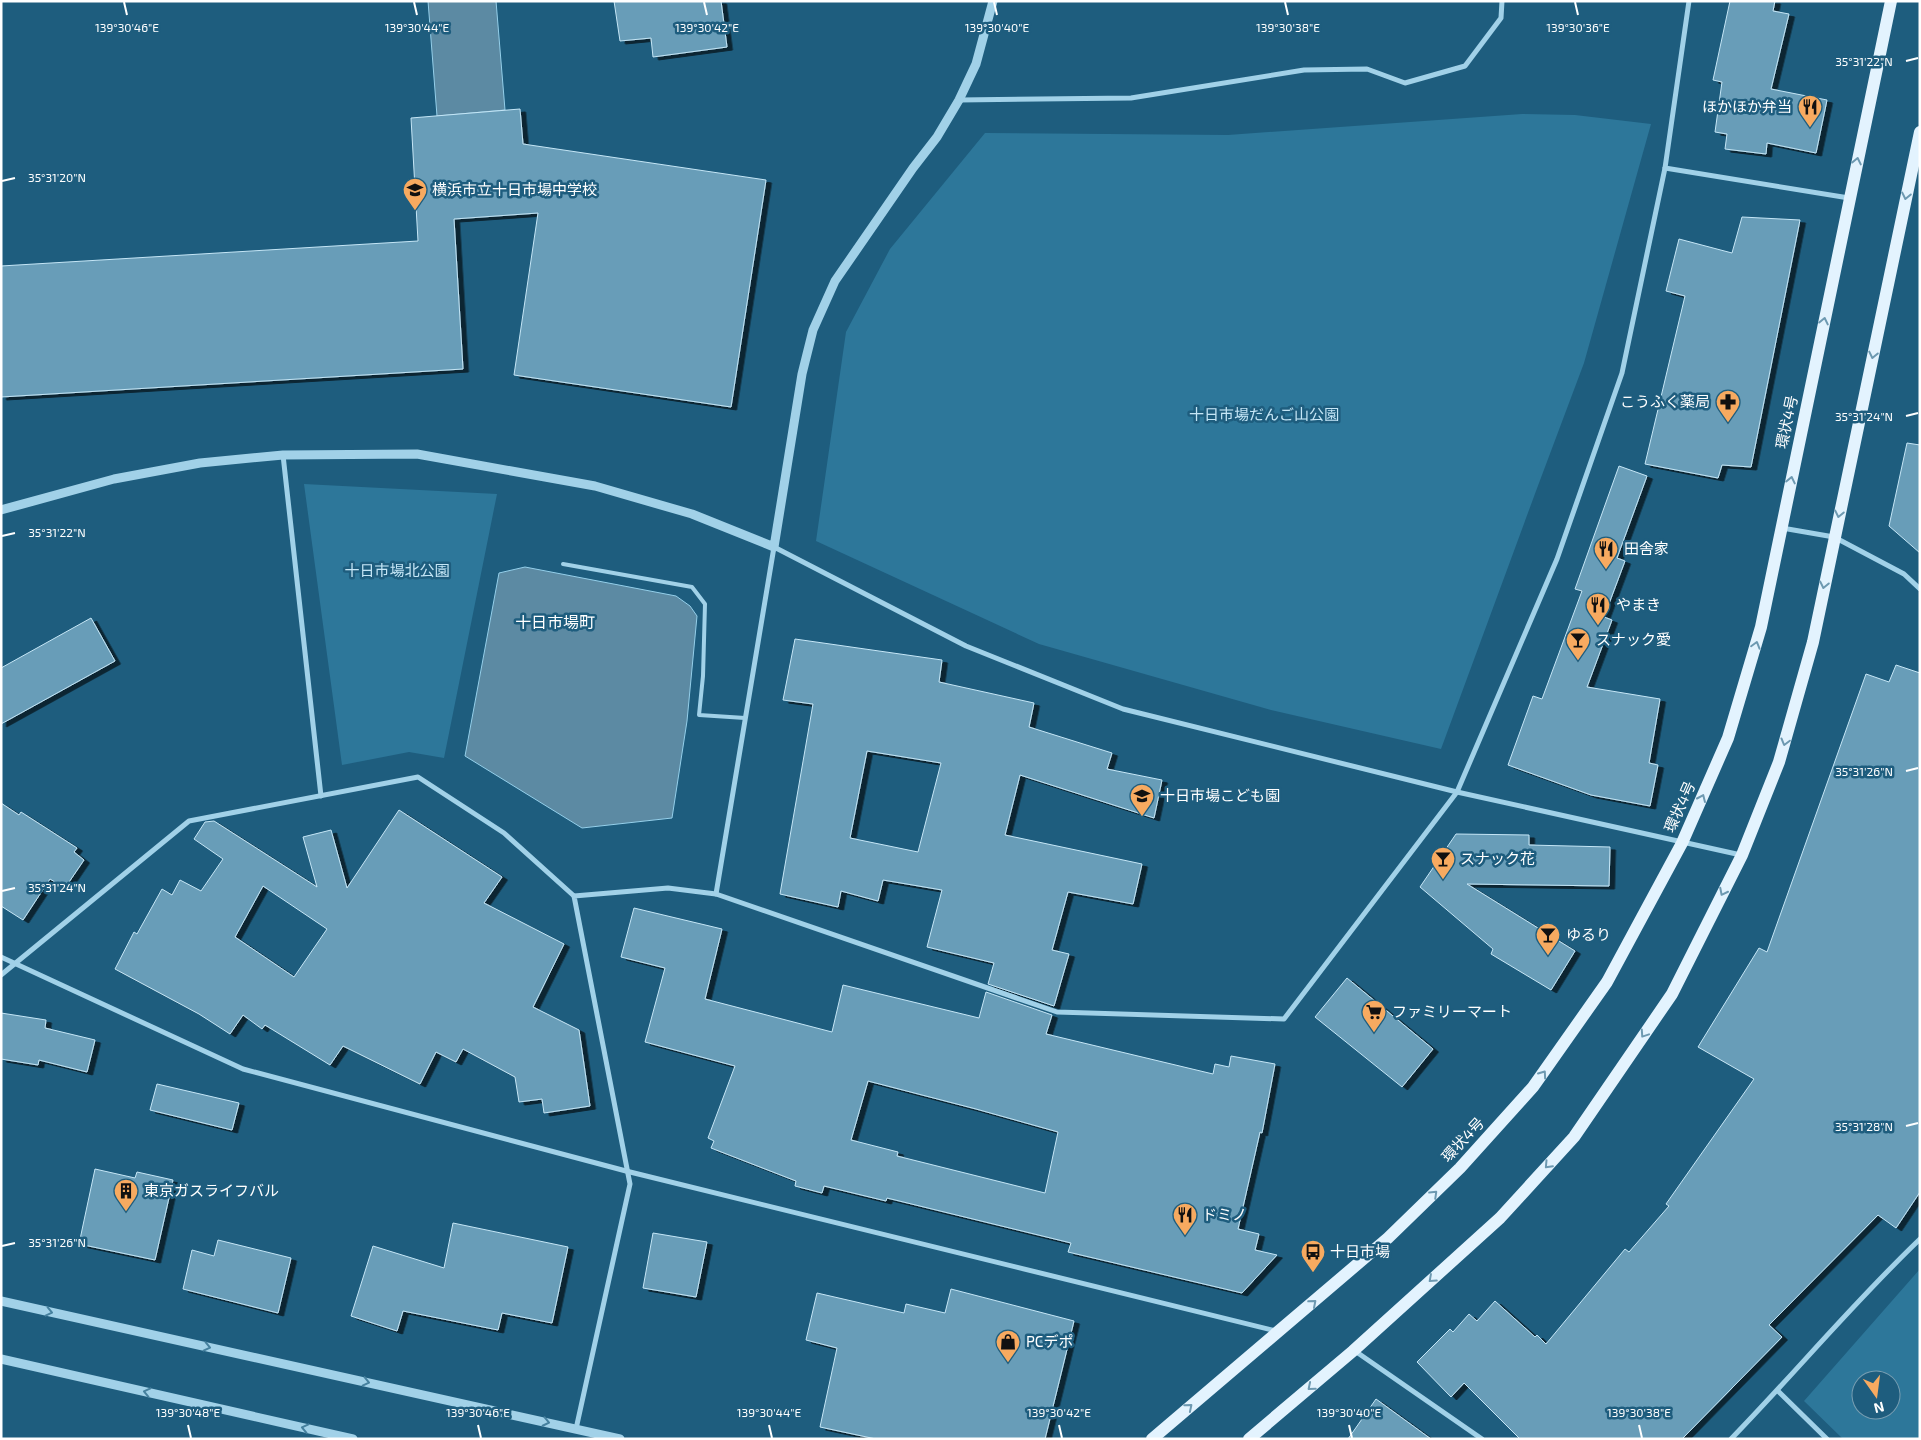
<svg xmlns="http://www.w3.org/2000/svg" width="1921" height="1440" viewBox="0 0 1921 1440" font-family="'Exo 2','Noto Sans JP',sans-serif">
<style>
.green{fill:#2d779a;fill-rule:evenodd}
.water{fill:#5c8aa3;stroke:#94cfea}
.building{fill:#689db8;stroke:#c5e6f6;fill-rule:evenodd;filter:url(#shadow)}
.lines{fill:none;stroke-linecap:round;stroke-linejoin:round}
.service{stroke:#a1d1e8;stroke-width:4}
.minor{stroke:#a1d1e8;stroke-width:5}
.tertiary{stroke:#a1d1e8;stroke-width:9}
.primary{stroke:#e3f3fe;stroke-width:12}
.oneway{stroke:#6d99b1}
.oneway2{stroke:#45809e}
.ticks{fill:none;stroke:#fff;stroke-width:2}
.labels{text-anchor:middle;stroke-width:5;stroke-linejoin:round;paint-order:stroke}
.poi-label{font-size:15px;fill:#fff;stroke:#1e5d7e;text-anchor:start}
.park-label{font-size:15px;fill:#c5e6f6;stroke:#1e5d7e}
.street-label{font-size:15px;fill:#fff;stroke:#1e5d7e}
.neighbourhood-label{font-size:16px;fill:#fff;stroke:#1e5d7e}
.ticks-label{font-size:12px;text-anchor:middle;fill:#fff;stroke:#1e5d7e;stroke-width:5;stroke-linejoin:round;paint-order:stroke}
</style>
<defs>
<filter id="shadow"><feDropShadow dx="5.5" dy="3" stdDeviation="0" flood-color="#0009"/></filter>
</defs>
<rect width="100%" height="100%" fill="#1e5d7e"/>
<g class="green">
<path d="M 1522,114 L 1575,115 L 1651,124 L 1584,363 L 1536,491 L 1441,749 L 1271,710 L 1039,644 L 816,541 L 846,332 L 890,249 L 985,133 L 1228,135 Z"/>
<path d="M 304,484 L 497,494 L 444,758 L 409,752 L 342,765 Z"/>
<path d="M 1920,1269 L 1920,1439 L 1843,1439 L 1804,1401 ZM 1861,1380 L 1891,1380 L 1891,1410 L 1861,1410 Z"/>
</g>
<g class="water">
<path d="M 428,1 L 496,1 L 505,110 L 437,116 Z"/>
<path d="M 525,567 L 676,596 L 690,606 L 697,616 L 687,721 L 672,818 L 582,828 L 465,756 L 499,573 Z"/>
</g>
<g class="building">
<path d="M 614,1 L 721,1 L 727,47 L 653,57 L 651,38 L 620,41 Z"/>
<path d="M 1730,1 L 1775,1 L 1773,11 L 1789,14 L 1771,89 L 1827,100 L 1816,153 L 1767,143 L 1766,154 L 1725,149 L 1727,134 L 1715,132 L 1722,82 L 1713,80 Z"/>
<path d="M 520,109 L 523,144 L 766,180 L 731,407 L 514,375 L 538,213 L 454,219 L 463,369 L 1,397 L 1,266 L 418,241 L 411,118 Z"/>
<path d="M 1742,217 L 1800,220 L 1751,467 L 1722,465 L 1718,478 L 1645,464 L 1685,296 L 1666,291 L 1679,239 L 1732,253 Z"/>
<path d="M 1907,443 L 1920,445 L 1920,553 L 1889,526 Z"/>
<path d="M 1619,466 L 1647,476 L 1617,558 L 1625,561 L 1604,617 L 1612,620 L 1587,687 L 1660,699 L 1649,763 L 1658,765 L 1650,806 L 1591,795 L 1508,765 L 1533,696 L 1542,699 L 1582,591 L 1575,589 Z"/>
<path d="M 91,618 L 115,661 L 1,724 L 1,668 Z"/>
<path d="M 795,639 L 942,660 L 939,682 L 1034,703 L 1029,727 L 1112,753 L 1107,769 L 1162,780 L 1154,818 L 1020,775 L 1005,835 L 1142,864 L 1133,904 L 1068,892 L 1052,950 L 1069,954 L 1054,1006 L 988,984 L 994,963 L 927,947 L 942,890 L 883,880 L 878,901 L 841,891 L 838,907 L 780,894 L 813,704 L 783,700 ZM 867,751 L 941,763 L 918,852 L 850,838 Z"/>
<path d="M 1896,665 L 1920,673 L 1920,1192 L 1896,1228 L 1878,1215 L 1769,1325 L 1782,1337 L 1682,1439 L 1520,1439 L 1464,1383 L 1451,1397 L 1417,1362 L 1450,1329 L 1453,1332 L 1469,1314 L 1477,1321 L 1495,1301 L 1535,1337 L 1537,1335 L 1546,1344 L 1625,1249 L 1629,1252 L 1669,1206 L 1666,1204 L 1754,1079 L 1698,1047 L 1759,948 L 1767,952 L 1866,674 L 1889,682 Z"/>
<path d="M 1,803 L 19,815 L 21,812 L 77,848 L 74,852 L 84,860 L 65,888 L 50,879 L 23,920 L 1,906 Z"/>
<path d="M 399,810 L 502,877 L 484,903 L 564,944 L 533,1007 L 579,1030 L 590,1106 L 544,1113 L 542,1099 L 519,1102 L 515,1077 L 463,1049 L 456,1062 L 436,1052 L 420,1084 L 343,1046 L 330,1065 L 265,1025 L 262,1029 L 243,1015 L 230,1034 L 199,1014 L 115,969 L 134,932 L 137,934 L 162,889 L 172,895 L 180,880 L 201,891 L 223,859 L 194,839 L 205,822 L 214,821 L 317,887 L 303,837 L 331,830 L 347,888 ZM 263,886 L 327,929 L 294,977 L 235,937 Z"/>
<path d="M 1456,834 L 1529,835 L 1529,845 L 1610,847 L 1609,886 L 1467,884 L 1575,951 L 1551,990 L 1491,954 L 1493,949 L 1420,887 Z"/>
<path d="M 634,908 L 722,929 L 705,999 L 832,1032 L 843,985 L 979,1018 L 986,992 L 1052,1015 L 1046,1034 L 1213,1074 L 1215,1064 L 1229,1067 L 1231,1056 L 1275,1064 L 1262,1133 L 1260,1132 L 1238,1229 L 1259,1234 L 1255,1250 L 1277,1255 L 1242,1293 L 1068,1252 L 1071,1243 L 887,1198 L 886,1201 L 824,1186 L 822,1193 L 795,1186 L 796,1181 L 711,1148 L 714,1141 L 708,1138 L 735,1066 L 645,1042 L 665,968 L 621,957 ZM 868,1081 L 976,1109 L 1058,1132 L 1045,1193 L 897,1156 L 898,1152 L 851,1140 Z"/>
<path d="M 1347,978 L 1433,1049 L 1402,1087 L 1315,1017 Z"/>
<path d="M 1,1013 L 46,1020 L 45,1028 L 95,1040 L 87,1072 L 39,1060 L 38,1065 L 1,1059 Z"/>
<path d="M 157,1084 L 239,1103 L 232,1130 L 150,1110 Z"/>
<path d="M 95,1169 L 135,1178 L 137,1172 L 173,1180 L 155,1260 L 79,1244 Z"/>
<path d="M 453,1223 L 568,1247 L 552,1323 L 502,1313 L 498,1330 L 403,1311 L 397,1331 L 351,1316 L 373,1246 L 444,1268 Z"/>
<path d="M 653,1233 L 707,1242 L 696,1297 L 643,1288 Z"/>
<path d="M 218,1240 L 291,1258 L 278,1313 L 183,1289 L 192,1250 L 214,1256 Z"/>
<path d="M 951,1289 L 1074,1321 L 1045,1439 L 876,1439 L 820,1427 L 837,1348 L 806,1340 L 817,1293 L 904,1313 L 906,1304 L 945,1313 Z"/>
<path d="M 1376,1399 L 1431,1439 L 1348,1439 Z"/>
</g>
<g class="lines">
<path class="service" d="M 563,564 L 692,587 L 705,604 L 703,676 L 699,715 L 745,718"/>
<g class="minor">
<path d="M 959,100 L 1131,98 L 1304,70 L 1367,69 L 1405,83 L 1465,66 L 1501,18 L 1502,1"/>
<path d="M 1665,168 L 1849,198"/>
<path d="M 283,455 L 321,796"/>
<path d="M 1782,528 L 1834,537 L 1904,574 L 1920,589"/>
<path d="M 716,894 L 774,547 L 966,646 L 1123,709 L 1457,792 L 1741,855"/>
<path d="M 1,957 L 243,1069 L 626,1171 L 1276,1331"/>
<path d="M 1,975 L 189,821 L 418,777 L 504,833 L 574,896"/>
<path d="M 1355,1351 L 1482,1439"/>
<path d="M 1778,1391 L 1827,1439"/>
<path d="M 576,1429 L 630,1184 L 574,896 L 668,888 L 716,894 L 1057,1012 L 1284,1019 L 1457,792 L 1557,559 L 1622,373 L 1665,168 L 1689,1"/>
<path d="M 1731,1439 C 1795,1373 1854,1302 1920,1239"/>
</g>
<g class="tertiary">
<path d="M 1,510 L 114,479 L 200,463 L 283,455 L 417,454 L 595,486 L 692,514 L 774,547 L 802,374 L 813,330 L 835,281 L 913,168 L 937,137 L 959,100 L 976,64 L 993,1"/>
<path d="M 1,1301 L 620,1439"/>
<path d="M 1,1359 L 353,1439"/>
</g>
<g class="primary">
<path d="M 1152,1439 L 1388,1238 L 1460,1168 L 1533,1087 L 1607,982 L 1682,843 L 1728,738 L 1761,627 L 1891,1"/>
<path d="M 1249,1439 L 1353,1351 L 1500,1218 L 1574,1137 L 1672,994 L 1742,855 L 1779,762 L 1813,642 L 1920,132"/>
</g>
</g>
<defs><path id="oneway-chevron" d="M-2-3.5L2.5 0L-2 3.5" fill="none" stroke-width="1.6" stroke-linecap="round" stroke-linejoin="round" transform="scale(1.25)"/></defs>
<g class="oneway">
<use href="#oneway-chevron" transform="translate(1857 161) rotate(-78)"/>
<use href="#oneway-chevron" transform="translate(1906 196) rotate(102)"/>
<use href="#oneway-chevron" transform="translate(1824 321) rotate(-78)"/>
<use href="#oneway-chevron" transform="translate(1873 355) rotate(102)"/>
<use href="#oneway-chevron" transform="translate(1791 480) rotate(-78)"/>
<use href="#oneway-chevron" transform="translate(1839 514) rotate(102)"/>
<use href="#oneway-chevron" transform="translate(1824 585) rotate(102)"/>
<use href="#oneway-chevron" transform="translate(1756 645) rotate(-74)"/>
<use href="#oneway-chevron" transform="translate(1785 742) rotate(105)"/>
<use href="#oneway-chevron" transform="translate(1702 798) rotate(-66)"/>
<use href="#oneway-chevron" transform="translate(1723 892) rotate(117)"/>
<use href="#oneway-chevron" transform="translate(1644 1034) rotate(124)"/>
<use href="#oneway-chevron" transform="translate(1543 1074) rotate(-55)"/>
<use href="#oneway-chevron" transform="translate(1548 1165) rotate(133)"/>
<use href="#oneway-chevron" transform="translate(1434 1194) rotate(-44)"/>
<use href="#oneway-chevron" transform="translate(1432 1279) rotate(138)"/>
<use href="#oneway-chevron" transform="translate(1313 1303) rotate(-41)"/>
<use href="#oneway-chevron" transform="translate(1311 1387) rotate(140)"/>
<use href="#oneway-chevron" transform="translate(1189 1407) rotate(-40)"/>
</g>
<g class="oneway2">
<use href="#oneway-chevron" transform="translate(49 1312) rotate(13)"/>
<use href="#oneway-chevron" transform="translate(207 1347) rotate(13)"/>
<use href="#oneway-chevron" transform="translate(366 1382) rotate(13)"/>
<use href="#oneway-chevron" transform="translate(147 1392) rotate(-167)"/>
<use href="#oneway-chevron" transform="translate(546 1422) rotate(12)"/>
<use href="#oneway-chevron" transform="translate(305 1428) rotate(-167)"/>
</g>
<path class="ticks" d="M 124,2 L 127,15M 414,2 L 417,15M 704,2 L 707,15M 994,2 L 997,15M 1285,2 L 1288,15M 1575,2 L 1578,15M 1906,61 L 1918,58M 2,181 L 15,178M 1906,416 L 1918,413M 2,536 L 15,533M 1906,771 L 1918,768M 2,891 L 15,888M 1906,1126 L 1918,1123M 2,1246 L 15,1243M 188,1425 L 191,1438M 478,1425 L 481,1438M 769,1425 L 772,1438M 1059,1425 L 1062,1438M 1349,1425 L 1352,1438M 1639,1425 L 1642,1438"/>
<defs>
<symbol id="restaurant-pin" viewBox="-11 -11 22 30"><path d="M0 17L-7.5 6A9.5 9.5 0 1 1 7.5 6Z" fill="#f7aa60" stroke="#1e5d7e"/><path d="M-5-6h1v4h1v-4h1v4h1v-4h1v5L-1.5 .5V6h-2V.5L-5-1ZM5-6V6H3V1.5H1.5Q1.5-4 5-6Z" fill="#111"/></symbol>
<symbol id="school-pin" viewBox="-11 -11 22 30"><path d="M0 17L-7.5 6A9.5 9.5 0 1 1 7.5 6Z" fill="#f7aa60" stroke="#1e5d7e"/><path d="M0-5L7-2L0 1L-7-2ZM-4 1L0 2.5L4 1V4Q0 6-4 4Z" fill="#111"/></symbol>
<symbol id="pharmacy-pin" viewBox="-11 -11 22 30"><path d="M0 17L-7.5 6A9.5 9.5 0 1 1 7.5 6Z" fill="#f7aa60" stroke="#1e5d7e"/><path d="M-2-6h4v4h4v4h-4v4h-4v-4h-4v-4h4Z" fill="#111"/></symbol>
<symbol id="bar-pin" viewBox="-11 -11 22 30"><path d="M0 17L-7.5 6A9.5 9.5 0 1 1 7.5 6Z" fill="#f7aa60" stroke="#1e5d7e"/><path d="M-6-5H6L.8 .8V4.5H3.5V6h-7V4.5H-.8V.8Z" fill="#111"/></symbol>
<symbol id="supermarket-pin" viewBox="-11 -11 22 30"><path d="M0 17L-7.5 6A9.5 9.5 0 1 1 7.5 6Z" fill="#f7aa60" stroke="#1e5d7e"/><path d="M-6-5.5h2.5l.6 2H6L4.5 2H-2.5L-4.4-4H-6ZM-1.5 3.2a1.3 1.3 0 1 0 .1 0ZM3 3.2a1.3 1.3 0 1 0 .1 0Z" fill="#111"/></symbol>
<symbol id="building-pin" viewBox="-11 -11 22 30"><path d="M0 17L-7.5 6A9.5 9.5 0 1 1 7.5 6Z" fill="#f7aa60" stroke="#1e5d7e"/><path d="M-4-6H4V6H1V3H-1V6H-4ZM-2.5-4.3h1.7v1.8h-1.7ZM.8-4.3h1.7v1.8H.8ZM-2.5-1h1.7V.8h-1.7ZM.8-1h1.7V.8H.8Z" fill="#111"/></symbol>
<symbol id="bus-pin" viewBox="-11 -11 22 30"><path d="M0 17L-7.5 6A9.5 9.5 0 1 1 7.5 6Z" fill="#f7aa60" stroke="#1e5d7e"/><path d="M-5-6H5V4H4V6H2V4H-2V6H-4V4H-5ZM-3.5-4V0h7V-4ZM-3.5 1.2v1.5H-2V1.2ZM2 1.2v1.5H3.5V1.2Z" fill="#111"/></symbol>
<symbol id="shop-pin" viewBox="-11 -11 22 30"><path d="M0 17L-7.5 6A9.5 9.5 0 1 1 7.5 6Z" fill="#f7aa60" stroke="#1e5d7e"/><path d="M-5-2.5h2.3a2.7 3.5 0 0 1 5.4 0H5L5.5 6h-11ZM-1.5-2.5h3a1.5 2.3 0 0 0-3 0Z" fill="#111"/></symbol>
</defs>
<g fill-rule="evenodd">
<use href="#restaurant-pin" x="1796" y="93" width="28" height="38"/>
<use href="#school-pin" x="401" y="176" width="28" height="38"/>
<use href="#pharmacy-pin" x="1714" y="388" width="28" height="38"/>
<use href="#restaurant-pin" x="1592" y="535" width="28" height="38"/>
<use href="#restaurant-pin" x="1584" y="591" width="28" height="38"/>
<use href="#bar-pin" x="1564" y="626" width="28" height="38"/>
<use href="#school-pin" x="1128" y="782" width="28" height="38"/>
<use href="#bar-pin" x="1429" y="845" width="28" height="38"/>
<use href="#bar-pin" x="1534" y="921" width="28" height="38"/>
<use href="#supermarket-pin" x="1360" y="998" width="28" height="38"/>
<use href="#building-pin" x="112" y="1177" width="28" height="38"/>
<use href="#restaurant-pin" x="1171" y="1201" width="28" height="38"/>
<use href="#bus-pin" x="1299" y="1238" width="28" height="38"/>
<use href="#shop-pin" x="994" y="1328" width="28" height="38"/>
</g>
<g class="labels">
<g class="poi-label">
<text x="1792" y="112" text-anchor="end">ほかほか弁当</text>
<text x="432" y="195">横浜市立十日市場中学校</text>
<text x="1710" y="407" text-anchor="end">こうふく薬局</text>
<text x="1624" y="554">田舎家</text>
<text x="1616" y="610">やまき</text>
<text x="1596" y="645">スナック愛</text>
<text x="1160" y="801">十日市場こども園</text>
<text x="1460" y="864">スナック花</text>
<text x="1566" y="940">ゆるり</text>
<text x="1392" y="1017">ファミリーマート</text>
<text x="144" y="1196">東京ガスライフバル</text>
<text x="1202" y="1220">ドミノ</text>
<text x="1330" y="1257">十日市場</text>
<text x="1026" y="1347">PCデポ</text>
</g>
<g class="park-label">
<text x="1264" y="420">十日市場だんご山公園</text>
<text x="397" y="576">十日市場北公園</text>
</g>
<g class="street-label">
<text transform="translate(1787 422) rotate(-78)" y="5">環状4号</text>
<text transform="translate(1680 807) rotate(-66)" y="5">環状4号</text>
<text transform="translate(1463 1140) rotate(-47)" y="5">環状4号</text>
</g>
<g class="neighbourhood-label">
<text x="555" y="628">十日市場町</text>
</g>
</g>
<g class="ticks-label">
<text x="127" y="32">139°30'46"E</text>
<text x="417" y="32">139°30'44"E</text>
<text x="707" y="32">139°30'42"E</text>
<text x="997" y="32">139°30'40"E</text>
<text x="1288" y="32">139°30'38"E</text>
<text x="1578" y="32">139°30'36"E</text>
<text x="1864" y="66">35°31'22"N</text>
<text x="57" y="182">35°31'20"N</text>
<text x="1864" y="421">35°31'24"N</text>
<text x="57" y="537">35°31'22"N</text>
<text x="1864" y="776">35°31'26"N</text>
<text x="57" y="892">35°31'24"N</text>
<text x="1864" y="1131">35°31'28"N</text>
<text x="57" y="1247">35°31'26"N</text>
<text x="188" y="1417">139°30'48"E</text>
<text x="478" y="1417">139°30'46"E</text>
<text x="769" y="1417">139°30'44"E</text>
<text x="1059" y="1417">139°30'42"E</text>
<text x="1349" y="1417">139°30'40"E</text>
<text x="1639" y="1417">139°30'38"E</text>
</g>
<rect width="1921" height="1440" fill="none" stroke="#ffffff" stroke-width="5"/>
<g transform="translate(1876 1395) rotate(166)"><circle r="24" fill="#1e5d7e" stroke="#789eb2"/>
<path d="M0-4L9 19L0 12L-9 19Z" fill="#f7aa60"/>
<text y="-8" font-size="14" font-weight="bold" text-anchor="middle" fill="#ffffff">N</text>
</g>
</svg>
